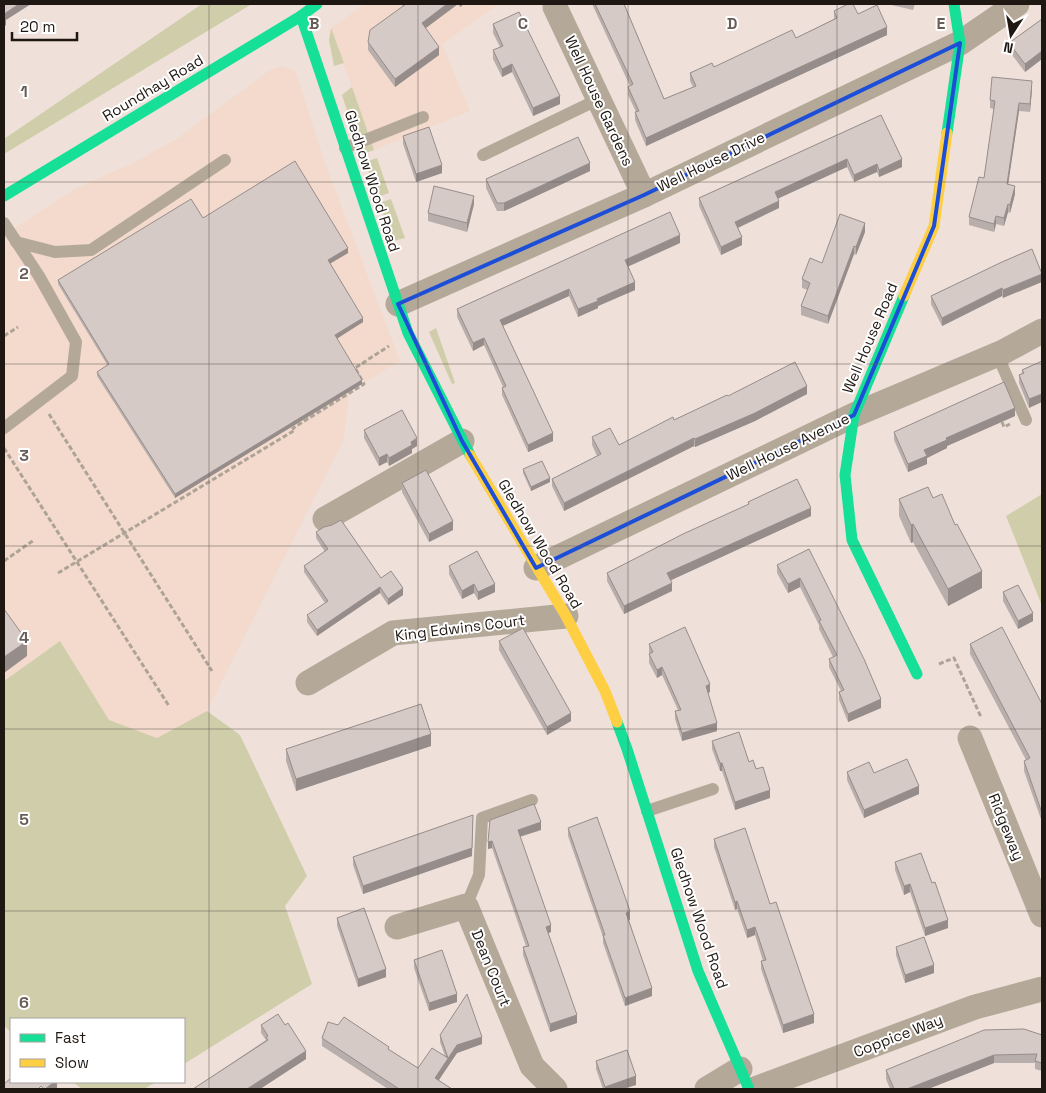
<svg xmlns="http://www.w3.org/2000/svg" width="1046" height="1093" viewBox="0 0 1046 1093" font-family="'Space Grotesk',sans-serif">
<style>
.built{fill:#f3dacc}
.green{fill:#d0ceaa}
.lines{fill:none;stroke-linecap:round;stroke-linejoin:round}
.path{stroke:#aea397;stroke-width:3;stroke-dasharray:5 2.5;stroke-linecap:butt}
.lane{stroke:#b4a999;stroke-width:12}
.street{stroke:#b4a999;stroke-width:25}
.fast{stroke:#16e098;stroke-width:11}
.slow{stroke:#ffcf43;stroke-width:11}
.wall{fill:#b8aeab}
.shaded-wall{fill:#968d8b}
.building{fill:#d6cac7;stroke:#968d8b}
.marked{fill:none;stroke:#1d4ed8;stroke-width:4;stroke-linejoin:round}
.grid{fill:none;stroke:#685e58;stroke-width:1;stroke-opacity:0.55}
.labels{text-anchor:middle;stroke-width:4;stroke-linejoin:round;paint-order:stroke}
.street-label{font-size:15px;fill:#1f1712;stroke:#fff}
.grid-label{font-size:16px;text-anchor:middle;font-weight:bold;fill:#685e58;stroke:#fff;stroke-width:4;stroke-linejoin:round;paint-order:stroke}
</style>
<rect width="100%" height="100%" fill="#efe1d9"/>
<g class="built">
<path d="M 365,4 L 499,4 L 442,44 L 470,111 L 374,150 L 331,28 Z"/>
<path d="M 282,66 L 296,72 L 325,163 L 400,361 L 349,392 L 344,439 L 207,711 L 157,738 L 109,720 L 60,641 L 4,681 L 4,235 L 73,190 L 139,160 L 178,138 L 271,69 Z"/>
</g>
<g class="green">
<path d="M 202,4 L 252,4 L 4,154 L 4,139 Z"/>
<path d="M 331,28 L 344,63 L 334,66 L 329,40 Z"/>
<path d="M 352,87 L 374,150 L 361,155 L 342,95 Z"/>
<path d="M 377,158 L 389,193 L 378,197 L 365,162 Z"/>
<path d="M 391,199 L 405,238 L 393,241 L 379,203 Z"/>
<path d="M 436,328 L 455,383 L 452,384 L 429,332 Z"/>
<path d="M 1042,494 L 1042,606 L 1006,516 Z"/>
<path d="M 60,641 L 109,720 L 157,738 L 207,711 L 240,735 L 307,876 L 285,906 L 312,984 L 184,1064 L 184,1019 L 11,1019 L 11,1032 L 4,1026 L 4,681 Z"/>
<path d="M 73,1082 L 156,1082 L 144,1089 L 82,1089 Z"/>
</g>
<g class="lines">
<g class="path">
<path d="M 4,336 L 18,327"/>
<path d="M 49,414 L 212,671"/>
<path d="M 1002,422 L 1004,427 L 1010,424"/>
<path d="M 4,448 L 169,706"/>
<path d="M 4,561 L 34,540"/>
<path d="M 58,573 L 295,430 L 293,428 L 364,384 L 355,368 L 389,346"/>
<path d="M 939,664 L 954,658 L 981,717"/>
</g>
<g class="lane">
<path d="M 345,148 L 423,117"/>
<path d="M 483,155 L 599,99"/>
<path d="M 4,223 L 39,276 L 76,342 L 72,376 L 4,428"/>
<path d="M 16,242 L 55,252 L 91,250 L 225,160"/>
<path d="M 997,354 L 1026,420"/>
<path d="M 647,811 L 713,789"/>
<path d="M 466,906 L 479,875 L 482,818 L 532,800"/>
</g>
<g class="street">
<path d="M 555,7 L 644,195"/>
<path d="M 398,304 L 644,195 L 960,43 L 1017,4"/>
<path d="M 325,519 L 462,441"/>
<path d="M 536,568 L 854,415 L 1003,352 L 1042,331"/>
<path d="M 308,683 L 393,633 L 566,616"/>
<path d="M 970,738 L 1042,915"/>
<path d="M 397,927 L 466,906 L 532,1066 L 555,1089"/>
<path d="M 707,1089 L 740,1069"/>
<path d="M 755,1089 L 975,1007 L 1042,989"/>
</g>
<g class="fast">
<path d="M 301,16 L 408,333 L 470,455"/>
<path d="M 947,133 L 960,43 L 954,4"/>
<path d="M 4,196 L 301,16 L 317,4"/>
<path d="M 904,296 L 854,415 L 845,475 L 852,540 L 917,674"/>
<path d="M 617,722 L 627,749 L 698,971 L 749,1089"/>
</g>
<g class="slow">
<path d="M 904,296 L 934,226 L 947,133"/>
<path d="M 470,455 L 566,616 L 605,691 L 617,722"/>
</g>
</g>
<g class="wall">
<path d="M 401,4 L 464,4 L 460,7 L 458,4 L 425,28 L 439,55 L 395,87 L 368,50 L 368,42 L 403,6 Z"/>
<path d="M 592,4 L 624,4 L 664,99 L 693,87 L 690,81 L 690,73 L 714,67 L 796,38 L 834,19 L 834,11 L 858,14 L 887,35 L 646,146 L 635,120 L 635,112 L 636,112 L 628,95 L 628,87 L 630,86 Z"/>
<path d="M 887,4 L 915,4 L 913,10 Z"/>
<path d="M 1042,19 L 1042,59 L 1025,72 L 1009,51 L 1009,43 Z"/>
<path d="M 493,24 L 560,104 L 533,116 L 512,72 L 502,77 L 493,59 L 493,50 L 500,47 L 493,33 Z"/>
<path d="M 1032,89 L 1030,112 L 1019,111 L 1008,184 L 1015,194 L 1010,213 L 1008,212 L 1004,226 L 996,224 L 994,232 L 969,225 L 969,217 L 984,178 L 994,109 L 990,108 L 990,100 Z"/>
<path d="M 881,115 L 902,167 L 879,177 L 877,172 L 854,182 L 847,167 L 778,198 L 779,208 L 738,228 L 742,245 L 721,255 L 699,206 L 699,198 Z"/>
<path d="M 403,136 L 442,173 L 416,182 L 403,144 Z"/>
<path d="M 590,171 L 504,211 L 497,211 L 486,188 L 486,179 Z"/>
<path d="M 474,204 L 467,232 L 428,221 L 428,213 Z"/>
<path d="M 203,218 L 348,253 L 330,263 L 363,322 L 336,338 L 362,384 L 175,498 L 97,376 L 97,372 L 108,366 L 58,284 L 58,280 Z"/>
<path d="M 865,232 L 856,255 L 854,254 L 828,324 L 801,315 L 801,306 L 808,290 L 802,288 L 802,279 L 822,263 Z"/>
<path d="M 680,243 L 628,266 L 635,290 L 598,306 L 598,308 L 578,317 L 569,296 L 503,326 L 553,441 L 528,452 L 502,395 L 502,388 L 503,387 L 484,345 L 473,351 L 457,317 L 457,309 Z"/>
<path d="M 1032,249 L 1003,298 L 1002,296 L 942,326 L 931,304 L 931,296 Z"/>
<path d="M 1042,361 L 1029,408 L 1019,383 L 1019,375 L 1022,373 L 1022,370 Z"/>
<path d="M 807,394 L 755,421 L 695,447 L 694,446 L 564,511 L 552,486 L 552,479 L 597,456 L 592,445 L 592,437 L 619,445 L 674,420 L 728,396 Z"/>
<path d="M 1015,416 L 947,446 L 947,448 L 927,458 L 927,464 L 908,472 L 894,440 L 894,432 Z"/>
<path d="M 364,430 L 417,446 L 412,449 L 412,453 L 389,466 L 387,462 L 379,466 L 364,438 Z"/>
<path d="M 523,469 L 550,482 L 531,491 L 523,473 Z"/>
<path d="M 402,483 L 453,530 L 429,542 L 402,492 Z"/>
<path d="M 933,498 L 982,588 L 948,606 L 913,542 L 911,543 L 899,516 L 899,499 Z"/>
<path d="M 748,502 L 811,516 L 671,580 L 672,591 L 624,614 L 607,581 L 607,573 L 748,505 Z"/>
<path d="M 316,532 L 381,578 L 403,595 L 388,605 L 380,593 L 317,636 L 307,622 L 307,615 L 325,603 L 304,572 L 304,566 L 325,552 L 316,538 Z"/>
<path d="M 809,549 L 881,708 L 848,722 L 839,700 L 839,692 L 841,691 L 829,667 L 829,659 L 833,657 L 819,629 L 819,625 L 800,587 L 788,593 L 777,573 L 777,565 Z"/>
<path d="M 449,566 L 495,592 L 478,600 L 474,593 L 462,599 L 449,574 Z"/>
<path d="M 1003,592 L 1033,621 L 1018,629 L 1003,601 Z"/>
<path d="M 499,641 L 571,721 L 547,735 L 499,650 Z"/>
<path d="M 649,644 L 710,692 L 708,693 L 717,731 L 682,741 L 675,719 L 675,711 L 678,710 L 662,675 L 657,678 L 649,663 L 649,654 L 650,654 L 649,653 Z"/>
<path d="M 970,644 L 1042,704 L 1042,822 L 1024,771 L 1024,761 L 1026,760 L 970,654 Z"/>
<path d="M 712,741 L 749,762 L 756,769 L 770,798 L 735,810 L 722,771 L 720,771 L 712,749 Z"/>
<path d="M 431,746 L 296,791 L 286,761 L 286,749 Z"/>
<path d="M 847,772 L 874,773 L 919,794 L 864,818 L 847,780 Z"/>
<path d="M 568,828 L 630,920 L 629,920 L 652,996 L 625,1006 L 603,943 L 603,937 L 568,836 Z"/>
<path d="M 541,830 L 520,837 L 551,932 L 548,933 L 577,1023 L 550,1032 L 523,955 L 523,947 L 526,946 L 492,848 L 488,849 L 488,842 Z"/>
<path d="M 714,839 L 770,904 L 814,1023 L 783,1033 L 761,969 L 761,961 L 763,961 L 755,935 L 747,938 L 737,909 L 735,910 L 714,847 Z"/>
<path d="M 472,856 L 363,894 L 353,865 L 353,857 Z"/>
<path d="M 895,862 L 948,928 L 925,936 L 910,892 L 904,895 L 895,870 Z"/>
<path d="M 337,918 L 386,977 L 358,987 L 337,926 Z"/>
<path d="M 896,947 L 934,973 L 905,983 L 896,955 Z"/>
<path d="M 414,960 L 457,1002 L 429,1011 L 414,968 Z"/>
<path d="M 261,1025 L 285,1025 L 306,1059 L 260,1089 L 193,1089 L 266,1040 L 261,1033 Z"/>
<path d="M 338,1025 L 389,1050 L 418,1068 L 445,1056 L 440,1042 L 440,1035 L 482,1044 L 457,1053 L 438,1080 L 452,1089 L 388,1089 L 322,1046 L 322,1038 Z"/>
<path d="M 1042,1035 L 1042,1071 L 1035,1069 L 1035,1063 L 994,1063 L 928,1089 L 890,1089 L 886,1079 L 886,1070 Z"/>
<path d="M 596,1061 L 636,1085 L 622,1089 L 603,1089 L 596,1069 Z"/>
</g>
<g class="shaded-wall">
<path d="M 19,4 L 31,4 L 6,20 L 6,25 L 4,27 L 4,14 Z"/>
<path d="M 447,4 L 458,4 L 422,31 L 422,23 Z"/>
<path d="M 460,4 L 464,4 L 460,7 Z"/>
<path d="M 887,27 L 887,35 L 646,146 L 646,138 Z"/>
<path d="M 439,47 L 439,55 L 395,87 L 395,79 Z"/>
<path d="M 1042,51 L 1042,59 L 1025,72 L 1025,64 Z"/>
<path d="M 512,64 L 512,72 L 502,77 L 502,69 Z"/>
<path d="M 1032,81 L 1032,89 L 1030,112 L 1030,104 Z"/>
<path d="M 560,96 L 560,104 L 533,116 L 533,108 Z"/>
<path d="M 1019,103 L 1019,111 L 1007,192 L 1007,184 Z"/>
<path d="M 847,159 L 847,167 L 775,200 L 775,192 Z"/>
<path d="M 902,159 L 902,167 L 879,177 L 879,170 Z"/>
<path d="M 590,163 L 590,171 L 504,211 L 504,203 Z"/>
<path d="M 877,164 L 877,172 L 854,182 L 854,175 Z"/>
<path d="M 442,165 L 442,173 L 416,182 L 416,174 Z"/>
<path d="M 1015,186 L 1015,194 L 1010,213 L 1010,205 Z"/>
<path d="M 474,196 L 474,204 L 467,232 L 467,223 Z"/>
<path d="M 779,201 L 779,208 L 735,229 L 735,222 Z"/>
<path d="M 1008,204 L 1008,212 L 1004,226 L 1004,218 Z"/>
<path d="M 996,216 L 996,224 L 994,232 L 994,224 Z"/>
<path d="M 865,223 L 865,232 L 856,255 L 856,247 Z"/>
<path d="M 680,235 L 680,243 L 625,268 L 625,260 Z"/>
<path d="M 742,237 L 742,245 L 721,255 L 721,247 Z"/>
<path d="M 854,246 L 854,254 L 828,324 L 828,316 Z"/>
<path d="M 348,248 L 348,253 L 328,265 L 328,260 Z"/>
<path d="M 1042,274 L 1042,282 L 1003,298 L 1003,290 Z"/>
<path d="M 635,282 L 635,290 L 598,306 L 598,308 L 578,317 L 578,309 L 597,299 Z"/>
<path d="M 1002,288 L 1002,296 L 942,326 L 942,318 Z"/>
<path d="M 569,289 L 569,296 L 500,327 L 500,320 Z"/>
<path d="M 363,318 L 363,322 L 335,340 L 335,335 Z"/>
<path d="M 484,338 L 484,345 L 473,351 L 473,343 Z"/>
<path d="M 362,380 L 362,384 L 175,498 L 175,494 Z"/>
<path d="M 807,386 L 807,394 L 755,421 L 695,447 L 695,439 Z"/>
<path d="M 1042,394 L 1042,402 L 1029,408 L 1029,399 Z"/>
<path d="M 1015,408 L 1015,416 L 947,446 L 947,448 L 927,458 L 927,464 L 908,472 L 908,464 L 924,450 L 946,438 Z"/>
<path d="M 553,433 L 553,441 L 528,452 L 528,445 Z"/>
<path d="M 417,438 L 417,446 L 412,449 L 412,453 L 389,466 L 389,458 L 411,442 Z"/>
<path d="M 694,438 L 694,446 L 564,511 L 564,503 Z"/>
<path d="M 387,454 L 387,462 L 379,466 L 379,458 Z"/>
<path d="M 550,478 L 550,482 L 531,491 L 531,487 Z"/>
<path d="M 811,508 L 811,516 L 667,582 L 667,573 Z"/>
<path d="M 453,521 L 453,530 L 429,542 L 429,534 Z"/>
<path d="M 913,524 L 913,542 L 911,543 L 911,525 Z"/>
<path d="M 982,571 L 982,588 L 948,606 L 948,589 Z"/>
<path d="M 800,578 L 800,587 L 788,593 L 788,584 Z"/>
<path d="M 672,583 L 672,591 L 624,614 L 624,606 Z"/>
<path d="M 474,584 L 474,593 L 462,599 L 462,591 Z"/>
<path d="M 495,584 L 495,592 L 478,600 L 478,592 Z"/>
<path d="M 380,587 L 380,593 L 317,636 L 317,630 Z"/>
<path d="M 403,588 L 403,595 L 388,605 L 388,599 Z"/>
<path d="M 1033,613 L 1033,621 L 1018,629 L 1018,621 Z"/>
<path d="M 27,641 L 27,656 L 4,673 L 4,657 Z"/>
<path d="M 662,667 L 662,675 L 657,678 L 657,670 Z"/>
<path d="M 710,684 L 710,692 L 706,694 L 706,686 Z"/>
<path d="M 881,699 L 881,708 L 848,722 L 848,714 Z"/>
<path d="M 571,713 L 571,721 L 547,735 L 547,727 Z"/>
<path d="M 717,723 L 717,731 L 682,741 L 682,733 Z"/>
<path d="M 431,734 L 431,746 L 296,791 L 296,779 Z"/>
<rect x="720" y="763" width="2" height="8"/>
<path d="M 919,786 L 919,794 L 864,818 L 864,810 Z"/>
<path d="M 770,790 L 770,798 L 735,810 L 735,802 Z"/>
<path d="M 473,815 L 472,856 L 363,894 L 363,886 Z"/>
<path d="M 541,822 L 541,830 L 518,837 L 518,830 Z"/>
<path d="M 492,841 L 492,848 L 488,849 L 488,842 Z"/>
<path d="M 910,884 L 910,892 L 904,895 L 904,886 Z"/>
<path d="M 737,901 L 737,909 L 735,910 L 735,902 Z"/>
<path d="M 630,911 L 630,920 L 626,921 L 626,913 Z"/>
<path d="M 948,920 L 948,928 L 925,936 L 925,928 Z"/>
<path d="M 551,925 L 551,932 L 546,934 L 546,927 Z"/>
<path d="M 755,927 L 755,935 L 747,938 L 747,930 Z"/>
<path d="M 934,965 L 934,973 L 905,983 L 905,975 Z"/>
<path d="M 386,969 L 386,977 L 358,987 L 358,979 Z"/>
<path d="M 652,988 L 652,996 L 625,1006 L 625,998 Z"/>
<path d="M 457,994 L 457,1002 L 429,1011 L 429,1003 Z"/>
<path d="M 814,1014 L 814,1023 L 783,1033 L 783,1025 Z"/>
<path d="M 577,1015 L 577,1023 L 550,1032 L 550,1024 Z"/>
<path d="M 482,1037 L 482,1044 L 457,1053 L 435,1086 L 435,1078 L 457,1045 Z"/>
<path d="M 306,1051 L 306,1059 L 260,1089 L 247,1089 Z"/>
<path d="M 994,1055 L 994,1063 L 928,1089 L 907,1089 Z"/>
<path d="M 636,1076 L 636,1085 L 622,1089 L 605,1089 L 605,1087 Z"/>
<path d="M 54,1082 L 57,1082 L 57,1088 L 55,1089 L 45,1089 Z"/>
</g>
<g class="building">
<path d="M 4,4 L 19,4 L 4,14 Z"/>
<path d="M 406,4 L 447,4 L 422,23 L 439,47 L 395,79 L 368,42 L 370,30 Z"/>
<path d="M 595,4 L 624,4 L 664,99 L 696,86 L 690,73 L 712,63 L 714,67 L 792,30 L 796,38 L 837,18 L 834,11 L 848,4 L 853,4 L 858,14 L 877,5 L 887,27 L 646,138 L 635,112 L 639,111 L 628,87 L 633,84 Z"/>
<path d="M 519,12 L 560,96 L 533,108 L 512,64 L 502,69 L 493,50 L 503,46 L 493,24 Z"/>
<path d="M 1042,19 L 1042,51 L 1025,64 L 1009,43 Z"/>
<path d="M 992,77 L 1032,81 L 1030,104 L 1019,103 L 1007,184 L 1015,186 L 1010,205 L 1008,204 L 1004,218 L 996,216 L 994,224 L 969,217 L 979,177 L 984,178 L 995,101 L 990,100 Z"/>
<path d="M 881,115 L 902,159 L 879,170 L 877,164 L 854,175 L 847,159 L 775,192 L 779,201 L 735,222 L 742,237 L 721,247 L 699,198 Z"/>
<path d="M 429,127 L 442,165 L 416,174 L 403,136 Z"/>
<path d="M 578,137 L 590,163 L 504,203 L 497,203 L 486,179 Z"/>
<path d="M 295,161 L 348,248 L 328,260 L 363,318 L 335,335 L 362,380 L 175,494 L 97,372 L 109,364 L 58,280 L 191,199 L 203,218 Z"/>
<path d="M 434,186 L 474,196 L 467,223 L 428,213 Z"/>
<path d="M 670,212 L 680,235 L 625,260 L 635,282 L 597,299 L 598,301 L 578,309 L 569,289 L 500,320 L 553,433 L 528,445 L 502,388 L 506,386 L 484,338 L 473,343 L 457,309 Z"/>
<path d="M 840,214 L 865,223 L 856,247 L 854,246 L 828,316 L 801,306 L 810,283 L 802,279 L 810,258 L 822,263 Z"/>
<path d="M 1032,249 L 1042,274 L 1003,290 L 1002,288 L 942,318 L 931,296 L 1002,262 Z"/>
<path d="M 1042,361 L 1042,394 L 1029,399 L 1019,375 L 1024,373 L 1022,370 Z"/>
<path d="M 795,362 L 807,386 L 755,413 L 695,439 L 694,438 L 564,503 L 552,479 L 601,454 L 592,437 L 610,428 L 619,445 L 673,417 L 674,420 L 727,395 L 728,396 Z"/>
<path d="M 1004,382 L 1015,408 L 946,438 L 947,440 L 924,450 L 927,456 L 908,464 L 894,432 Z"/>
<path d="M 402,410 L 417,438 L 411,442 L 412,445 L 389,458 L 387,454 L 379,458 L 364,430 Z"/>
<path d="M 542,461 L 550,478 L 531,487 L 523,469 Z"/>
<path d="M 426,470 L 453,521 L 429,534 L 402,483 Z"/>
<path d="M 797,479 L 811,508 L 667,573 L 672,583 L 624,606 L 607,573 L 683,534 L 749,504 L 748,502 Z"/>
<path d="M 928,487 L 933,498 L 942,494 L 955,525 L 957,524 L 982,571 L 948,589 L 913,524 L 911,525 L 899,499 Z"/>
<path d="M 341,520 L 381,578 L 391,571 L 403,588 L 388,599 L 380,587 L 317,630 L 307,615 L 328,601 L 304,566 L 328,549 L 316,532 L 324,527 L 332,525 Z"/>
<path d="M 809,549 L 864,659 L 881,699 L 848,714 L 839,692 L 844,690 L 829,659 L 837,655 L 819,621 L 821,620 L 800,578 L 788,584 L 777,565 Z"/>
<path d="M 477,551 L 495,584 L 478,592 L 474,584 L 462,591 L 449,566 Z"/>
<path d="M 1018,585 L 1033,613 L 1018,621 L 1003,592 Z"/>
<path d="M 4,609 L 27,641 L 4,657 Z"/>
<path d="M 685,627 L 710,684 L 706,686 L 717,723 L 682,733 L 675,711 L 681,710 L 662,667 L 657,670 L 649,654 L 653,652 L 649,644 Z"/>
<path d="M 1002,627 L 1042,704 L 1042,813 L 1024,761 L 1030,758 L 970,644 Z"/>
<path d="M 523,628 L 571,713 L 547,727 L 499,641 Z"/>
<path d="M 421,704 L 431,734 L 296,779 L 286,749 Z"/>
<path d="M 739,732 L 749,762 L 753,760 L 756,769 L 763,767 L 770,790 L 735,802 L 722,763 L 720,763 L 712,741 Z"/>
<path d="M 907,759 L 919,786 L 864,810 L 847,772 L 869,762 L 874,773 Z"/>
<path d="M 534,804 L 541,822 L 518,830 L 551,925 L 546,927 L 577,1015 L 550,1024 L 523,947 L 529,946 L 492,841 L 488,842 L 490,820 Z"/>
<path d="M 473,815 L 472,848 L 363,886 L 353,857 Z"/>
<path d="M 597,817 L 630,911 L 626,913 L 652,988 L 625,998 L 603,935 L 605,935 L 568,828 Z"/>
<path d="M 745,828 L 770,904 L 776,902 L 814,1014 L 783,1025 L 761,961 L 766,960 L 755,927 L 747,930 L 737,901 L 735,902 L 714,839 Z"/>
<path d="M 921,853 L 932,883 L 935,882 L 948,920 L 925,928 L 910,884 L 904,886 L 895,862 Z"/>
<path d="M 364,908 L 386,969 L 358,979 L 337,918 Z"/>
<path d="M 924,937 L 934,965 L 905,975 L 896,947 Z"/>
<path d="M 442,950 L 457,994 L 429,1003 L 414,960 Z"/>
<path d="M 467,994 L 482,1037 L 457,1045 L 435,1078 L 452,1089 L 399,1089 L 322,1038 L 328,1022 L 338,1025 L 344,1017 L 389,1047 L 388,1049 L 418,1068 L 432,1048 L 448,1058 L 440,1035 Z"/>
<path d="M 278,1014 L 285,1025 L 288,1023 L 306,1051 L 247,1089 L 193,1089 L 268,1040 L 266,1037 L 268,1036 L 261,1025 Z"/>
<path d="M 1024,1029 L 1042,1035 L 1042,1063 L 1035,1061 L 1037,1054 L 994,1055 L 907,1089 L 894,1089 L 886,1070 L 984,1030 Z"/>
<path d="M 627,1050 L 636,1076 L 605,1087 L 596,1061 Z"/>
<path d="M 11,1078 L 11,1082 L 54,1082 L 45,1089 L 44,1089 L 41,1086 L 38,1089 L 4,1089 L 4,1084 Z"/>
</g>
<path class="marked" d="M 960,43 L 934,226 L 854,415 L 536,568 L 462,441 L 398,304 L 644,195 Z"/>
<path class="grid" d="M 209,4 L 209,1089M 418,4 L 418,1089M 628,4 L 628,1089M 837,4 L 837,1089M 4,182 L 1042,182M 4,364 L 1042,364M 4,546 L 1042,546M 4,729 L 1042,729M 4,911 L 1042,911"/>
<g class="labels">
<g class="street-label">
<text transform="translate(153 88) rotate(-31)" y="5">Roundhay Road</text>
<text transform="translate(599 101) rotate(65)" y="5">Well House Gardens</text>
<text transform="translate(711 162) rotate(-26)" y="5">Well House Drive</text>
<text transform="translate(372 181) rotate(72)" y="5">Gledhow Wood Road</text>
<text transform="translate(870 338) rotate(-67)" y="5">Well House Road</text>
<text transform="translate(788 447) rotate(-26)" y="5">Well House Avenue</text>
<text transform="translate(540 544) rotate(59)" y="5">Gledhow Wood Road</text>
<text transform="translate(460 628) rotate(-7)" y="5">King Edwins Court</text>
<text transform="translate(1006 827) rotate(68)" y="5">Ridgeway</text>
<text transform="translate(699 918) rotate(71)" y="5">Gledhow Wood Road</text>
<text transform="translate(491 968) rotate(68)" y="5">Dean Court</text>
<text transform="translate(898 1036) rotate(-21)" y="5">Coppice Way</text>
</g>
</g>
<g class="grid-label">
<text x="314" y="29">B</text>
<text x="523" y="29">C</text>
<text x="732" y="29">D</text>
<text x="941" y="29">E</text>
<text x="24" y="97">1</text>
<text x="24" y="279">2</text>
<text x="24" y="461">3</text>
<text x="24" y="643">4</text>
<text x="24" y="825">5</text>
<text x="24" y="1008">6</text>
</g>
<rect width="1046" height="1093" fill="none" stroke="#1f1712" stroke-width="10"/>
<rect x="10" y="1018" width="175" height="65" fill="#ffffff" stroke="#a5a2a0"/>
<rect x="20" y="1034" width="25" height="8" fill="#16e098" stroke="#a5a2a0"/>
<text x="55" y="1043" font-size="15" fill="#1f1712">Fast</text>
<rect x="20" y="1059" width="25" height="8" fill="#ffcf43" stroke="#a5a2a0"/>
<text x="55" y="1068" font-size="15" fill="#1f1712">Slow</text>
<g transform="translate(1011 35) rotate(192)" stroke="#ffffff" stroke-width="4" paint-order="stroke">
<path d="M0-4L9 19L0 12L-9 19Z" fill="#1f1712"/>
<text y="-8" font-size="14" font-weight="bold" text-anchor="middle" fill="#1f1712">N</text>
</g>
<path d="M12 32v8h65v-8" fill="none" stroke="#1f1712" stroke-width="2.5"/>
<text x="20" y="32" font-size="15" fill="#1f1712" stroke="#ffffff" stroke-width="4" paint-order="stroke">20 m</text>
</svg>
